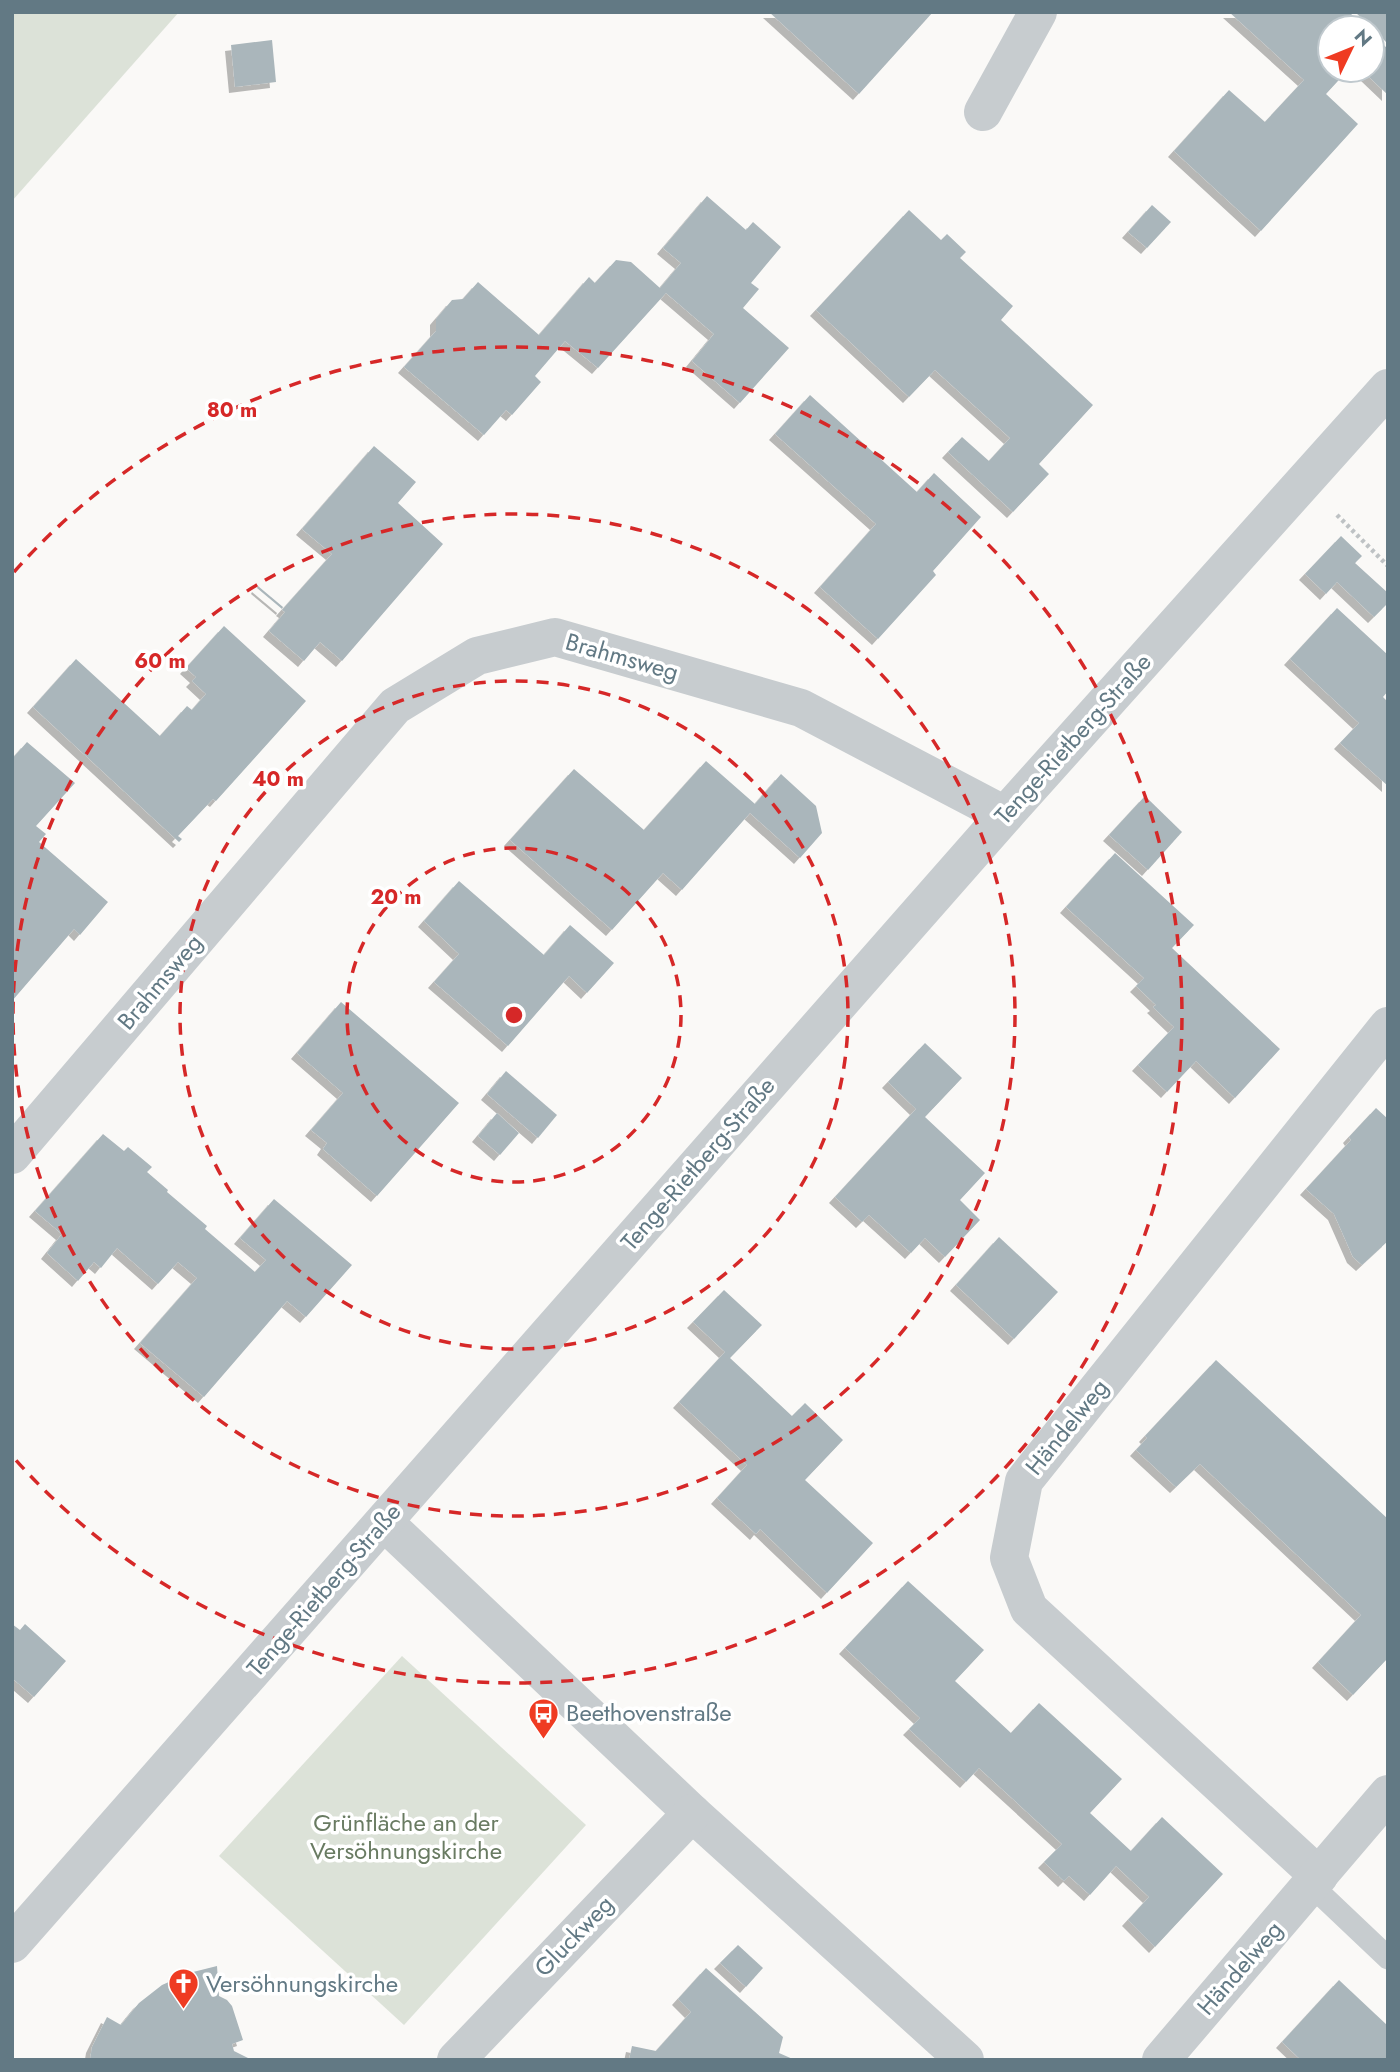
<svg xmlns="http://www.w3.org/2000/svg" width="1400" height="2072" viewBox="0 0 1400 2072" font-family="Jost,sans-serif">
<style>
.green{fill:#dce2d8}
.building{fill:#aab6bb;filter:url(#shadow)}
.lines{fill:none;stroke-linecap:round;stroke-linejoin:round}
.path{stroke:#bec2c4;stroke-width:4.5;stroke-dasharray:3.5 3.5;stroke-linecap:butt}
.lane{stroke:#c7cccf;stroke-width:23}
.street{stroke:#c7cccf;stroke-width:38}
.ring{fill:none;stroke:#d62828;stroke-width:3.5;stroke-dasharray:12 9}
.labels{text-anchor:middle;stroke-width:7;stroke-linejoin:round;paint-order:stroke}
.street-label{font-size:24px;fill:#627984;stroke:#fff}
.poi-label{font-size:24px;fill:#627984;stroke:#fff;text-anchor:start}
.park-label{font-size:24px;fill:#697b62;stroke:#fff}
.centre{fill:#d62828;stroke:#fff;stroke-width:3.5}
.ring-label{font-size:21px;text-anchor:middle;font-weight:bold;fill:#d62828;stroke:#fff;stroke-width:7;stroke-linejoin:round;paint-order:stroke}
</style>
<defs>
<filter id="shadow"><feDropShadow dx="-6" dy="6" stdDeviation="0" flood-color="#0004"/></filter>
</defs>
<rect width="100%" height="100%" fill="#faf9f7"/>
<g class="green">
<path d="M 12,12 L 179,12 L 12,201 Z"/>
<path d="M 402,1656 L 586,1825 L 404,2025 L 219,1856 Z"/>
</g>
<g class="building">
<path d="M 769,12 L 933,12 L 859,94 Z"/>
<path d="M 1229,12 L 1349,12 L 1366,28 L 1340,28 L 1336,24 L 1330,28 L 1330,70 L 1348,70 L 1326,94 L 1358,124 L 1261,231 L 1174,151 L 1229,90 L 1265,122 L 1304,80 Z"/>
<path d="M 1355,12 L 1388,12 L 1388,44 L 1372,28 Z"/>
<path d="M 1372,34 L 1388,49 L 1388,95 L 1367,75 L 1379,64 L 1372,57 Z"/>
<path d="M 272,40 L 276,82 L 235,87 L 231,45 Z"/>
<path d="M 707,196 L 746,230 L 753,222 L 781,247 L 751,283 L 759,289 L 743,308 L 789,348 L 740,403 L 692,361 L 714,334 L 666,293 L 598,368 L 565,341 L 535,376 L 541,382 L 512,415 L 506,410 L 484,435 L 404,367 L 436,331 L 436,319 L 452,300 L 463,299 L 478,282 L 539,335 L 589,277 L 595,283 L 616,260 L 631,262 L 660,288 L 681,263 L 663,248 Z"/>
<path d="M 1152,205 L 1171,222 L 1147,248 L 1128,232 Z"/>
<path d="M 909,210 L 941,240 L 947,234 L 966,252 L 960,258 L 1013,306 L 1001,320 L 1093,405 L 1039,464 L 1049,474 L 1013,512 L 948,452 L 962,437 L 989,461 L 1010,438 L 935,370 L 909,397 L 816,310 Z"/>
<path d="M 810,395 L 917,492 L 934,473 L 981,517 L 933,571 L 936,575 L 878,639 L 820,587 L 876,524 L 775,434 Z"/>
<path d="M 374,446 L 416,482 L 398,503 L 443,544 L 342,661 L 320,642 L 304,661 L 269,631 L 285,612 L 282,610 L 332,554 L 302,529 Z"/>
<path d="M 1341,536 L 1362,556 L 1355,563 L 1388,593 L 1388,603 L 1374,617 L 1337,582 L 1326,594 L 1305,574 Z"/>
<path d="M 258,586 L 283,607 L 282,609 L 257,588 Z"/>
<path d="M 1337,608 L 1388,655 L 1388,691 L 1383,697 L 1388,702 L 1388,786 L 1340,743 L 1359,723 L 1290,659 Z"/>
<path d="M 224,626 L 306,701 L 216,801 L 213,799 L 178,836 L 182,839 L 179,842 L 33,707 L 76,659 L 160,736 L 187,706 L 192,710 L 206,694 L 192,681 L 196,677 L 186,668 Z"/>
<path d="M 27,742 L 75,783 L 36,826 L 46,834 L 39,842 L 108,902 L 80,935 L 74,929 L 12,1001 L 12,759 Z"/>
<path d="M 706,761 L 755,804 L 781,774 L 816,806 L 822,833 L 800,858 L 750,813 L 682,890 L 663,873 L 612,930 L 510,840 L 574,769 L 644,830 Z"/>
<path d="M 1145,796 L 1182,832 L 1148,870 L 1109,835 Z"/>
<path d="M 1115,853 L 1194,925 L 1172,948 L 1280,1049 L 1235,1098 L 1196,1061 L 1167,1092 L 1138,1065 L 1174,1027 L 1153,1007 L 1156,1005 L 1136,986 L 1144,978 L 1066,907 Z"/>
<path d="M 459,881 L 544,955 L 570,925 L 614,963 L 587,993 L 569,976 L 508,1046 L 434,982 L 459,954 L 424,921 Z"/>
<path d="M 341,1002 L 459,1103 L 377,1196 L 323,1149 L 327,1143 L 311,1130 L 343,1093 L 297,1053 Z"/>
<path d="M 925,1043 L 962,1078 L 925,1117 L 985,1173 L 960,1200 L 980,1220 L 945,1257 L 925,1238 L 911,1253 L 869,1215 L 862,1222 L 835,1197 L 916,1109 L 888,1082 Z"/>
<path d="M 506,1071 L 557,1115 L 538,1138 L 487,1094 Z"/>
<path d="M 1376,1108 L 1388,1119 L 1388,1241 L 1362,1265 L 1353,1257 L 1334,1214 L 1306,1189 L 1351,1140 L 1349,1137 Z"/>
<path d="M 497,1113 L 519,1133 L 500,1155 L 478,1136 Z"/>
<path d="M 103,1134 L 124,1151 L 128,1147 L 152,1167 L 147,1172 L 168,1190 L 167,1192 L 207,1226 L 205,1229 L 255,1272 L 266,1260 L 240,1238 L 274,1199 L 352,1265 L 306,1317 L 287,1301 L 204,1397 L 140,1343 L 197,1278 L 178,1262 L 158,1284 L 117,1248 L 101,1268 L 94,1262 L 78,1281 L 47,1253 L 62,1234 L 35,1211 Z"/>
<path d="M 999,1237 L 1058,1292 L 1014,1339 L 956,1285 Z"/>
<path d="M 724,1290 L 762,1325 L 730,1358 L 792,1416 L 805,1403 L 843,1440 L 805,1480 L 873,1543 L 827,1593 L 760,1529 L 756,1534 L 717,1498 L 747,1465 L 679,1402 L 725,1352 L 693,1322 Z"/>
<path d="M 1216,1360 L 1388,1519 L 1388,1658 L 1353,1695 L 1318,1662 L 1361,1615 L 1200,1464 L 1176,1487 L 1136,1450 L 1147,1438 L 1145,1436 Z"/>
<path d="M 908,1581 L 984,1650 L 955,1681 L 1011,1733 L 1039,1703 L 1122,1779 L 1090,1813 L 1131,1851 L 1162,1817 L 1223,1874 L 1155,1947 L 1128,1920 L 1149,1897 L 1116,1866 L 1090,1895 L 1069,1876 L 1064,1881 L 1044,1862 L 1062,1844 L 979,1768 L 966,1782 L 909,1729 L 920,1718 L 845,1648 Z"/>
<path d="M 12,1624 L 20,1630 L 25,1624 L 66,1661 L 34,1697 L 12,1678 Z"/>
<path d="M 738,1945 L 763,1968 L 746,1987 L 720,1963 Z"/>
<path d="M 217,1966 L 219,1996 L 227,2000 L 232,2006 L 243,2040 L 232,2044 L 234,2051 L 252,2060 L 90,2060 L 92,2047 L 107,2017 L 121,2025 L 139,2003 L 162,1985 L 189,1973 Z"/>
<path d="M 706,1968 L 783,2037 L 779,2053 L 795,2060 L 629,2060 L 632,2046 L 656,2051 L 691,2012 L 678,1999 Z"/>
<path d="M 1339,1980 L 1388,2026 L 1388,2060 L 1301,2060 L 1282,2042 Z"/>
</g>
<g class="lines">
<path class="path" d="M 1337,515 L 1388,566"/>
<path class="lane" d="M 1311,1885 L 1388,1958"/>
<g class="street">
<path d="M 983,112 L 1038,12"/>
<path d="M 12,1155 L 395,706 L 477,656 L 555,637 L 801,708 L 1005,815"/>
<path d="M 384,1522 L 692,1813 L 965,2060"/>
<path d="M 1319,1876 L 1029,1609 L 1009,1558 L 1024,1481 L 1388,1026"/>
<path d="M 12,1944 L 1005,815 L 1388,388"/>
<path d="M 456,2060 L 692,1813"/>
<path d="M 1161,2060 L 1388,1794"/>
</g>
</g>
<g class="ring">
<circle cx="514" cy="1015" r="167"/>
<circle cx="514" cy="1015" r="334"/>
<circle cx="514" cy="1015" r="501"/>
<path d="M14 572A668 668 0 1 1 14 1458"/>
</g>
<defs>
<symbol id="bus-pin" viewBox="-11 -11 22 30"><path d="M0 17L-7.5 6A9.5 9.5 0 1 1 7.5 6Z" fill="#ef3b22" stroke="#fff"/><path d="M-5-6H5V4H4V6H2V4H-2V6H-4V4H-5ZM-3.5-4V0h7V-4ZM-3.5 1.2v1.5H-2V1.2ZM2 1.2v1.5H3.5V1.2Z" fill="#fff"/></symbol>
<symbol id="church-pin" viewBox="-11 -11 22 30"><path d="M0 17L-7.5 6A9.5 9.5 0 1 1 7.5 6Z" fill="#ef3b22" stroke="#fff"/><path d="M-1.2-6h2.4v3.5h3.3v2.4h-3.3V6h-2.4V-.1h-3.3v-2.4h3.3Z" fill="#fff"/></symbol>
</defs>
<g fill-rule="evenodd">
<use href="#bus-pin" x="526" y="1696" width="35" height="47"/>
<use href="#church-pin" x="166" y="1966" width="35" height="47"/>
</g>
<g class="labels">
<g class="street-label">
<text transform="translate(622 657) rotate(16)" y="8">Brahmsweg</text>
<text transform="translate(1073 739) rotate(-48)" y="8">Tenge-Rietberg-Straße</text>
<text transform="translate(160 982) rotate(-50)" y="8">Brahmsweg</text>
<text transform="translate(698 1164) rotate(-49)" y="8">Tenge-Rietberg-Straße</text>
<text transform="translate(1067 1427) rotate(-51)" y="8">Händelweg</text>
<text transform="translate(324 1590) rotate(-49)" y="8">Tenge-Rietberg-Straße</text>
<text transform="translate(574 1936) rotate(-46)" y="8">Gluckweg</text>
<text transform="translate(1240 1968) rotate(-49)" y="8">Händelweg</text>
</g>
<g class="poi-label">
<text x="566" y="1721">Beethovenstraße</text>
<text x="206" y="1992">Versöhnungskirche</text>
</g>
<g class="park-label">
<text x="406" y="1831">Grünfläche an der<tspan x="406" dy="28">Versöhnungskirche</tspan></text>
</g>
</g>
<circle cx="514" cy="1015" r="10" class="centre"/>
<g class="ring-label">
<text x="232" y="417">80 m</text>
<text x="160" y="668">60 m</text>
<text x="278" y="786">40 m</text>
<text x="396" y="904">20 m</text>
</g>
<rect width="1400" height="2072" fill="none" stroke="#627984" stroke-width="28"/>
<g transform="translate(1351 49) rotate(47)"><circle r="33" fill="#ffffff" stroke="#c0c9ce" stroke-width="2"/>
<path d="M0-5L12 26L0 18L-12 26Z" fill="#ef3b22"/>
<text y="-10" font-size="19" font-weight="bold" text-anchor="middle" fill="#627984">N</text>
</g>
</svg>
